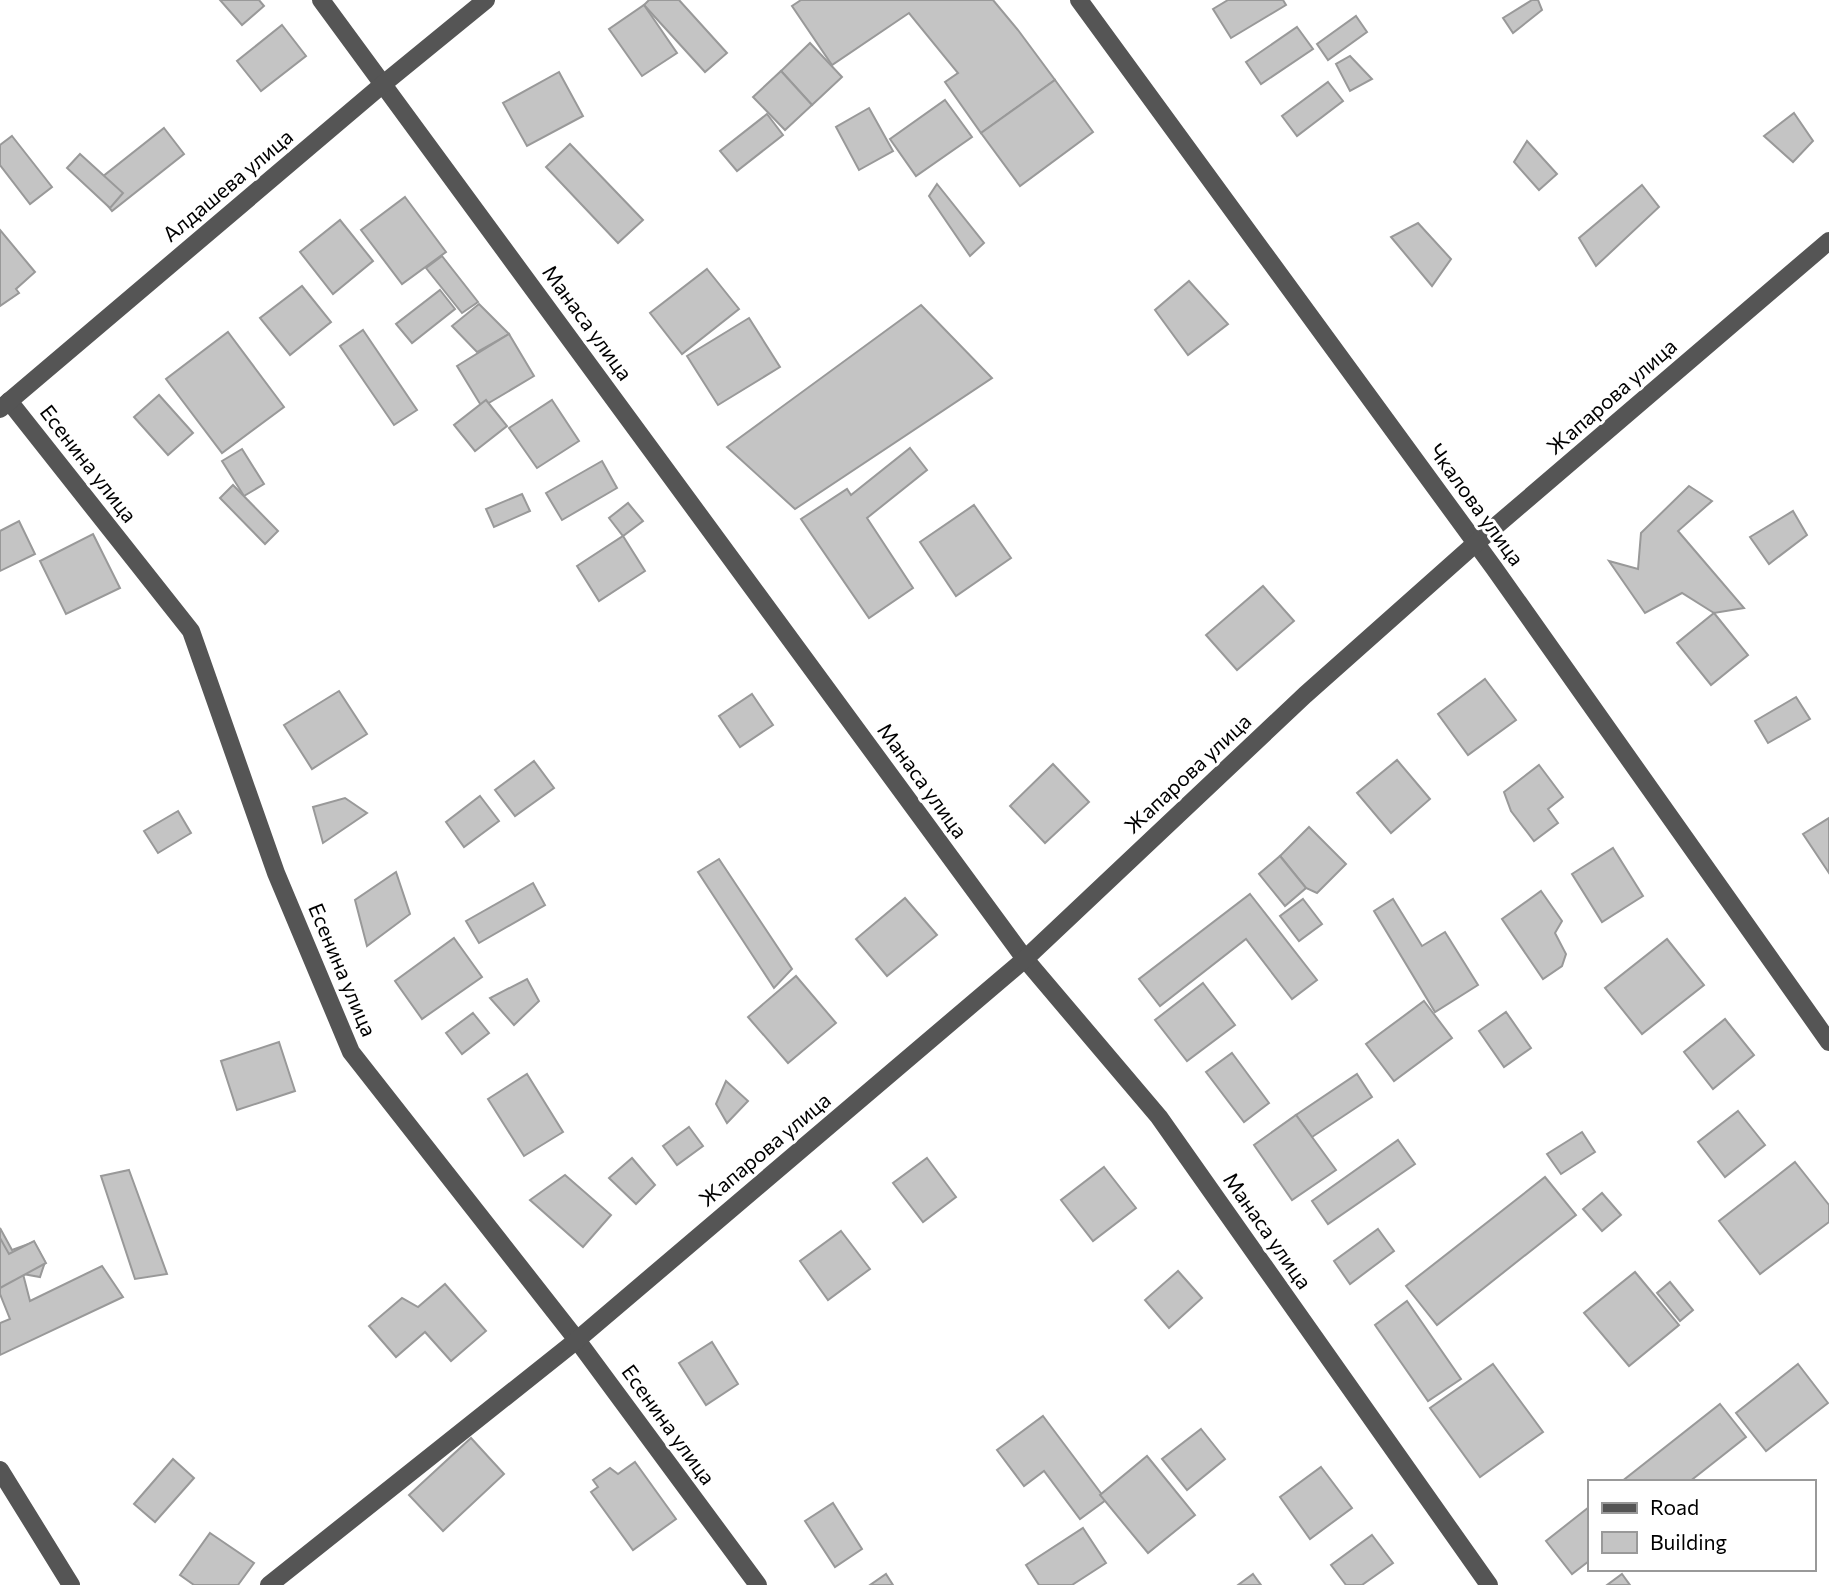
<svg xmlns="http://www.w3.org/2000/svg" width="1829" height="1585" viewBox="0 0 1829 1585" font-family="Commissioner,sans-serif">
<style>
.building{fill:#c4c4c4;stroke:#999;stroke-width:2}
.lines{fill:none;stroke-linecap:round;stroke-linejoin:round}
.minor{stroke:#555;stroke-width:18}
.labels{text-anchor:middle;stroke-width:6;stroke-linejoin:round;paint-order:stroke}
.street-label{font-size:21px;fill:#000;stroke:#fff}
</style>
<rect width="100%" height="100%" fill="#fff"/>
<g class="building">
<path d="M 220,0 L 259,0 L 264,6 L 242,25 Z"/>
<path d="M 649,0 L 679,0 L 727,53 L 705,72 L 644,5 Z"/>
<path d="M 801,0 L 993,0 L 1018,30 L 1055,80 L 981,133 L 945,82 L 958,73 L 909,13 L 832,65 L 792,6 Z"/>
<path d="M 1228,0 L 1283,0 L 1286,5 L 1231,38 L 1213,9 Z"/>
<path d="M 1532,0 L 1538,0 L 1542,10 L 1513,33 L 1503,18 Z"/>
<path d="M 644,5 L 677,53 L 642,76 L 609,29 Z"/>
<path d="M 1356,16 L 1367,32 L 1328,60 L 1317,44 Z"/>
<path d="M 282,25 L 306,56 L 261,91 L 237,61 Z"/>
<path d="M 1297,27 L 1313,49 L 1261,84 L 1246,62 Z"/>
<path d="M 810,43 L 842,77 L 812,105 L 781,71 Z"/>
<path d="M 1350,56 L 1372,79 L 1350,91 L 1336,64 Z"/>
<path d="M 781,71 L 812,105 L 785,130 L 753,97 Z"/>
<path d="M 559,72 L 583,116 L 527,146 L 503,103 Z"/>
<path d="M 1055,80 L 1093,132 L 1020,186 L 981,133 Z"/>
<path d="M 1328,82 L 1343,101 L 1297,136 L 1282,116 Z"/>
<path d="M 945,100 L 972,137 L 916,176 L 890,139 Z"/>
<path d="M 869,108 L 893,151 L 859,170 L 836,127 Z"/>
<path d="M 1794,113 L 1813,141 L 1793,162 L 1764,136 Z"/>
<path d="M 767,114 L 783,135 L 737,171 L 720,151 Z"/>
<path d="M 164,128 L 184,154 L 112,211 L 92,185 Z"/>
<path d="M 12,136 L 52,187 L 30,204 L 0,165 L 0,145 Z"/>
<path d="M 1527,141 L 1557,174 L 1539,190 L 1514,162 Z"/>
<path d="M 570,144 L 643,220 L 618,243 L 546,167 Z"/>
<path d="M 80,154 L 123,193 L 110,208 L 67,168 Z"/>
<path d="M 937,184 L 984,243 L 970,256 L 929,196 Z"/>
<path d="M 1642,185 L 1659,207 L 1596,266 L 1579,238 Z"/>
<path d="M 405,197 L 446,252 L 402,284 L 361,230 Z"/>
<path d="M 340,220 L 373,261 L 333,294 L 300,252 Z"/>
<path d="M 1418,223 L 1451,259 L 1432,286 L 1391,237 Z"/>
<path d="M 0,230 L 35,272 L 16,289 L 19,293 L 0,306 Z"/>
<path d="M 442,256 L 478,302 L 462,313 L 426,268 Z"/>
<path d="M 707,269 L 739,309 L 682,354 L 650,313 Z"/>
<path d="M 1189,281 L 1228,324 L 1188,355 L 1155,310 Z"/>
<path d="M 302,286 L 331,322 L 290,355 L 260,318 Z"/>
<path d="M 440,290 L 455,309 L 412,343 L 396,324 Z"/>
<path d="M 479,304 L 509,334 L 477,352 L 452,326 Z"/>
<path d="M 921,305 L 992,378 L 795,509 L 727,447 Z"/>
<path d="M 749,318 L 780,367 L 718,405 L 687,356 Z"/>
<path d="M 363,330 L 417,410 L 394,425 L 340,346 Z"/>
<path d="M 228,332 L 284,407 L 222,453 L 166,379 Z"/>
<path d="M 509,334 L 534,376 L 482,407 L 457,366 Z"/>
<path d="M 159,395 L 193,433 L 168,455 L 134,417 Z"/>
<path d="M 486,400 L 507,426 L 475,451 L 454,425 Z"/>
<path d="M 552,400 L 579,441 L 537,468 L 509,428 Z"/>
<path d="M 910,448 L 927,470 L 867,518 L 913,588 L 869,618 L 801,519 L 847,489 L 851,495 Z"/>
<path d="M 242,449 L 264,484 L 244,496 L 222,461 Z"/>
<path d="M 602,461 L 617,488 L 562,520 L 546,493 Z"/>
<path d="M 233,485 L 278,531 L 265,544 L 220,498 Z"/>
<path d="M 1689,486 L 1712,501 L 1678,531 L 1744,608 L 1714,613 L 1682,593 L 1645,613 L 1609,561 L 1638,569 L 1641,533 Z"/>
<path d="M 522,494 L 530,511 L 494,527 L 486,509 Z"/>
<path d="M 628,503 L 643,521 L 623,536 L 609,518 Z"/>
<path d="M 974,505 L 1011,558 L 956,596 L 920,542 Z"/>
<path d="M 1793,511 L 1807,535 L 1769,564 L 1750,537 Z"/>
<path d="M 19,521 L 35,554 L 0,571 L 0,531 Z"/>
<path d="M 93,534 L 120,588 L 66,614 L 40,561 Z"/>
<path d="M 623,536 L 645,571 L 599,601 L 577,566 Z"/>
<path d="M 1263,586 L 1294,621 L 1237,670 L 1206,635 Z"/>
<path d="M 1714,613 L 1748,655 L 1711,685 L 1677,643 Z"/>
<path d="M 1485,679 L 1516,720 L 1468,755 L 1438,714 Z"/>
<path d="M 339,691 L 367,734 L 312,769 L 284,725 Z"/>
<path d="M 752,694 L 773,725 L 740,747 L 719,716 Z"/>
<path d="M 1796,697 L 1810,719 L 1768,743 L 1755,721 Z"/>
<path d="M 1397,760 L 1430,799 L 1391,833 L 1357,793 Z"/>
<path d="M 534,761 L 554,788 L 515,816 L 495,790 Z"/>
<path d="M 1053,764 L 1089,802 L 1045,843 L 1010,806 Z"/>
<path d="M 1539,765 L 1563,797 L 1548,809 L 1558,823 L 1534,841 L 1511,811 L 1504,792 Z"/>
<path d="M 480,796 L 499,821 L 464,847 L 446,822 Z"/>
<path d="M 345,798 L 367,813 L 323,843 L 313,807 Z"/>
<path d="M 178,811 L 191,833 L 158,853 L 144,831 Z"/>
<path d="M 1829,818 L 1829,873 L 1803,834 Z"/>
<path d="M 1309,827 L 1346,864 L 1317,893 L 1306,888 L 1280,856 Z"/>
<path d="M 1613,848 L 1643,896 L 1602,922 L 1572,874 Z"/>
<path d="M 1280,856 L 1306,888 L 1285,906 L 1259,874 Z"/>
<path d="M 719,859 L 792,969 L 774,988 L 698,872 Z"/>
<path d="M 396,872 L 410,914 L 367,946 L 355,900 Z"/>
<path d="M 533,883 L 545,905 L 479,943 L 466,921 Z"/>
<path d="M 1541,891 L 1562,921 L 1555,933 L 1566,954 L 1562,966 L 1543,979 L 1502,919 Z"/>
<path d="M 1250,894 L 1317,980 L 1292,999 L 1246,939 L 1160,1006 L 1139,979 Z"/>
<path d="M 905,898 L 937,935 L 887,976 L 856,939 Z"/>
<path d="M 1303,899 L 1322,924 L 1299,941 L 1280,916 Z"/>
<path d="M 1393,899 L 1422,946 L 1445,932 L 1478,985 L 1435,1012 L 1374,911 Z"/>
<path d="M 454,938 L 482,977 L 422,1019 L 395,981 Z"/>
<path d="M 1667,939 L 1704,985 L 1642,1034 L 1605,988 Z"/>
<path d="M 796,976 L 836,1023 L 788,1063 L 748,1017 Z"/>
<path d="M 527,979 L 539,1001 L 514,1025 L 490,998 Z"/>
<path d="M 1203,983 L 1235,1025 L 1187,1061 L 1155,1020 Z"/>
<path d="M 1424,1001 L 1452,1038 L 1394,1081 L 1366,1044 Z"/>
<path d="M 1506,1012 L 1531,1048 L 1504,1067 L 1479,1031 Z"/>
<path d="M 473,1013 L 489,1033 L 462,1054 L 446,1033 Z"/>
<path d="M 1725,1019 L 1754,1055 L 1713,1089 L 1684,1052 Z"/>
<path d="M 279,1042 L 295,1091 L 237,1110 L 221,1061 Z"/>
<path d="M 1232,1053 L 1269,1103 L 1244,1122 L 1206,1072 Z"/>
<path d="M 527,1074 L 563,1132 L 524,1156 L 488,1099 Z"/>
<path d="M 1357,1074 L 1372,1097 L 1312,1137 L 1296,1115 Z"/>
<path d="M 726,1081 L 748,1101 L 727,1123 L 716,1104 Z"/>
<path d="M 1738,1111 L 1765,1145 L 1725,1177 L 1698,1142 Z"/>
<path d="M 1296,1115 L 1336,1170 L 1292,1200 L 1254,1145 Z"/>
<path d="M 689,1127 L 703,1146 L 677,1165 L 663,1146 Z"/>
<path d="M 1582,1132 L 1595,1152 L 1561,1174 L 1547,1154 Z"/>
<path d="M 1398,1140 L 1415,1164 L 1328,1224 L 1312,1201 Z"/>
<path d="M 632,1158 L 655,1185 L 636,1204 L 609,1178 Z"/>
<path d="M 927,1158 L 956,1197 L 923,1222 L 893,1183 Z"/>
<path d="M 1795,1162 L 1829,1205 L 1829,1222 L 1760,1274 L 1719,1221 Z"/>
<path d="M 1104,1167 L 1136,1208 L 1093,1241 L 1061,1200 Z"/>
<path d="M 129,1170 L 167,1274 L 135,1279 L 101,1176 Z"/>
<path d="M 565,1175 L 611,1215 L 583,1247 L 530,1200 Z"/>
<path d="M 1545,1177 L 1576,1215 L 1437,1325 L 1406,1286 Z"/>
<path d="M 1602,1193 L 1621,1215 L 1602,1231 L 1583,1209 Z"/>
<path d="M 0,1228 L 12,1250 L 34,1242 L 45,1262 L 40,1277 L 23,1274 L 30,1301 L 102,1266 L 123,1297 L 0,1355 L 0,1323 L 10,1319 L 0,1294 Z"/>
<path d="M 1378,1229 L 1394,1251 L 1350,1284 L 1334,1261 Z"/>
<path d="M 841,1231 L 870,1269 L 828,1300 L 800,1261 Z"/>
<path d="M 0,1238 L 9,1254 L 34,1241 L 46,1263 L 0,1288 Z"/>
<path d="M 1178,1271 L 1202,1298 L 1169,1328 L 1145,1300 Z"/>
<path d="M 1635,1272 L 1679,1325 L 1629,1366 L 1584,1313 Z"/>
<path d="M 1670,1282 L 1693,1310 L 1680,1321 L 1657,1293 Z"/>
<path d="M 445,1284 L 486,1331 L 451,1361 L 425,1332 L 396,1357 L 369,1326 L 402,1298 L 418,1307 Z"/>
<path d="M 1407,1301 L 1461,1379 L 1428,1401 L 1375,1325 Z"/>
<path d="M 712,1342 L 738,1384 L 706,1405 L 679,1363 Z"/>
<path d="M 1493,1364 L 1543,1432 L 1480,1477 L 1430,1408 Z"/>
<path d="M 1798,1364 L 1828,1403 L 1766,1451 L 1736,1413 Z"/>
<path d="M 1720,1404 L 1746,1437 L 1689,1482 L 1621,1482 Z"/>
<path d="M 1043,1416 L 1106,1500 L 1080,1519 L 1044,1471 L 1024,1486 L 997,1450 Z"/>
<path d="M 1201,1429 L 1225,1459 L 1187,1490 L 1162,1459 Z"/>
<path d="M 471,1438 L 504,1474 L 443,1531 L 409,1495 Z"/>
<path d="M 1147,1456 L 1195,1515 L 1148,1553 L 1100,1495 Z"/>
<path d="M 173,1459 L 194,1478 L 155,1522 L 134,1504 Z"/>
<path d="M 635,1462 L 676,1519 L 633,1550 L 591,1492 L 598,1487 L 593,1480 L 610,1468 L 618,1474 Z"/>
<path d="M 1321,1467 L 1352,1508 L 1310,1539 L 1280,1497 Z"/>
<path d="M 833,1503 L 862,1549 L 835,1567 L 805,1521 Z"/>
<path d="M 1589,1507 L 1589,1561 L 1572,1574 L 1546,1541 Z"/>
<path d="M 1083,1528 L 1106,1563 L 1072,1585 L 1039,1585 L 1026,1565 Z"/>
<path d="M 210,1533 L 254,1563 L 238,1585 L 194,1585 L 180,1575 Z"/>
<path d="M 1372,1535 L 1393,1563 L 1362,1585 L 1346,1585 L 1331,1565 Z"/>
<path d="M 886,1574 L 893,1585 L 870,1585 Z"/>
<path d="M 1253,1574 L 1261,1585 L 1238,1585 Z"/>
<path d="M 1622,1574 L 1630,1585 L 1607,1585 Z"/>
</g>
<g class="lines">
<g class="minor">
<path d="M 321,0 L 1025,959 L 1159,1117 L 1489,1585"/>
<path d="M 1079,0 L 1494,568 L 1829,1042"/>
<path d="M 9,401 L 191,631 L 276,873 L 351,1052 L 577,1340 L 758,1585"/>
<path d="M 0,409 L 382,85 L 486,0"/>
<path d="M 0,1470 L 71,1585"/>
<path d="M 269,1585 L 577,1340 L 1025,959 L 1305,695 L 1476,543 L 1829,241"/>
</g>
</g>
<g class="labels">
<g class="street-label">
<text transform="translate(228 186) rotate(-40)" y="7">Алдашева улица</text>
<text transform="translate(587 323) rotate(54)" y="7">Манаса улица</text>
<text transform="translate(1612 397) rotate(-41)" y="7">Жапарова улица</text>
<text transform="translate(88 464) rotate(52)" y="7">Есенина улица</text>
<text transform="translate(1476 505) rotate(54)" y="7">Чкалова улица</text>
<text transform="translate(1188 774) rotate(-43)" y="7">Жапарова улица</text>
<text transform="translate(922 781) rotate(54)" y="7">Манаса улица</text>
<text transform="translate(342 970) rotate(67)" y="7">Есенина улица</text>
<text transform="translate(765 1150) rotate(-40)" y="7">Жапарова улица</text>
<text transform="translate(1267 1231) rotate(55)" y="7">Манаса улица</text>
<text transform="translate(668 1425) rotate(54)" y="7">Есенина улица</text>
</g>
</g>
<rect x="1588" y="1480" width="228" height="91" fill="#ffffff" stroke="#999999" stroke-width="2"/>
<rect x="1602" y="1503" width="35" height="10" fill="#555555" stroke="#999999" stroke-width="2"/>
<text x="1650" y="1515" font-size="21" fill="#000000">Road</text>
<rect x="1602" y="1532" width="35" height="21" fill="#c4c4c4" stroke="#999999" stroke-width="2"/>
<text x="1650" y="1550" font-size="21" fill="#000000">Building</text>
</svg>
